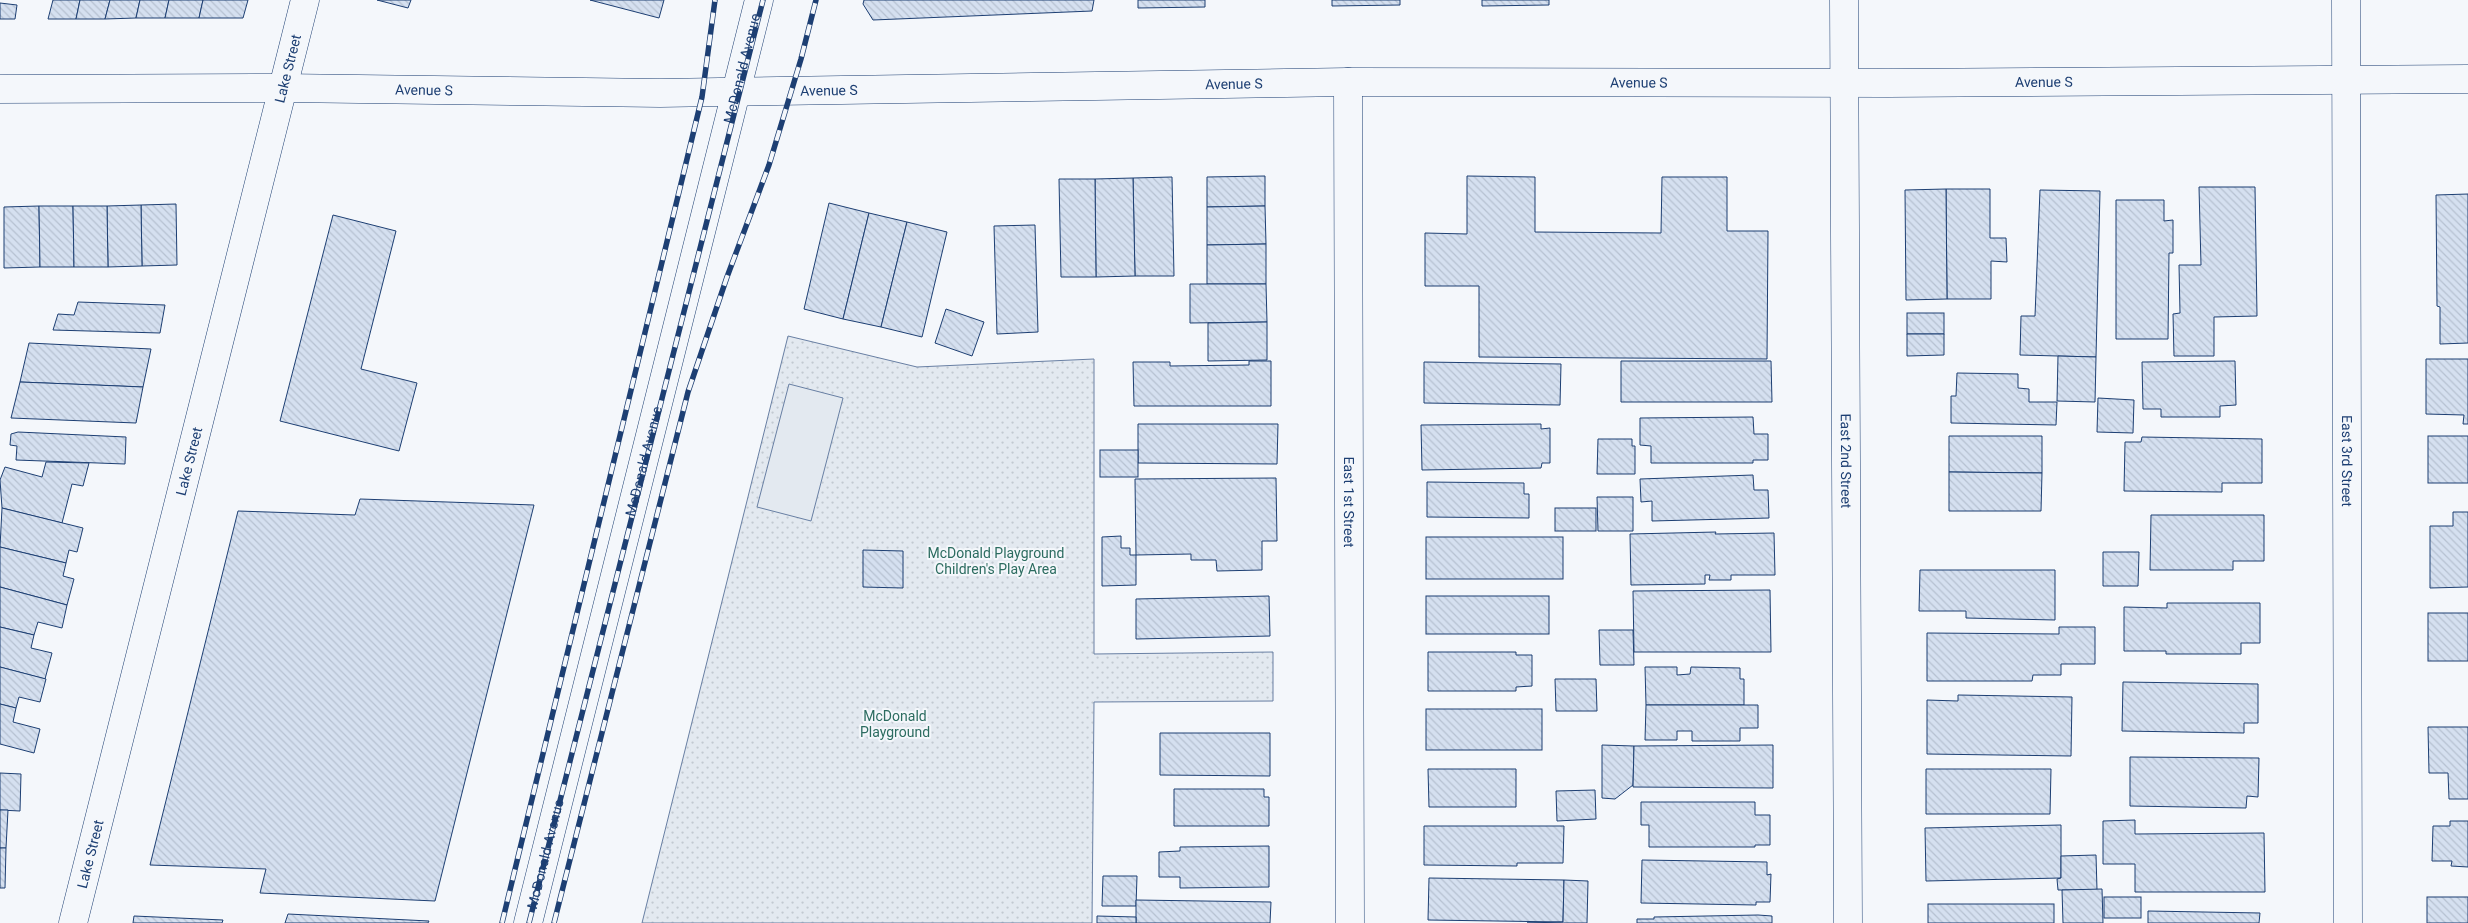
<svg xmlns="http://www.w3.org/2000/svg" width="2468" height="923" viewBox="0 0 2468 923" font-family="Roboto,sans-serif">
<style>
.grass{fill:url(#grass-dots);stroke:#687fa3}
.pitch{fill:#e3e9f0;stroke:#687fa3}
.building{fill:url(#building-back-hatch);stroke:#1d3f73}
.lines{fill:none;stroke-linecap:round;stroke-linejoin:round}
.minor-casing{stroke:#1d3f73;stroke-width:29}
.major-casing{stroke:#1d3f73;stroke-width:29}
.minor{stroke:#f4f7fb;stroke-width:28}
.major{stroke:#f4f7fb;stroke-width:28}
.rail-casing{stroke:#1d3f73;stroke-width:5.5}
.rail{stroke:#f4f7fb;stroke-width:4;stroke-dasharray:11;stroke-linecap:butt}
.labels{text-anchor:middle;stroke-width:4;stroke-linejoin:round;paint-order:stroke}
.street-label{font-size:14px;fill:#1d3f73;stroke:#f4f7fb}
.park-label{font-size:14px;fill:#2c6c60;stroke:#f4f7fb}
</style>
<defs>
<pattern id="grass-dots" width="8" height="8" patternUnits="userSpaceOnUse" patternTransform="scale(1.25)"><rect width="8" height="8" fill="#e3e9f0"/><path d="M2 2h.1M6 6h.1" fill="none" stroke="#c2c9d1" stroke-width="1.8" stroke-linecap="round"/></pattern>
<pattern id="building-back-hatch" width="6" height="6" patternUnits="userSpaceOnUse" patternTransform="scale(1.25)"><rect width="6" height="6" fill="#d5e0f0"/><path d="M-1 5l2 2M0 0l6 6M5-1l2 2" fill="none" stroke="#b6c1d1"/></pattern>
</defs>
<rect width="100%" height="100%" fill="#f4f7fb"/>
<path class="grass" d="M 788,336 L 917,367 L 1094,359 L 1094,654 L 1273,652 L 1273,701 L 1094,702 L 1092,923 L 642,923 Z"/>
<path class="pitch" d="M 789,384 L 843,398 L 811,521 L 757,507 Z"/>
<g class="building">
<path d="M 53,0 L 80,0 L 76,19 L 48,19 Z"/>
<path d="M 80,0 L 110,0 L 105,19 L 76,19 Z"/>
<path d="M 110,0 L 140,0 L 136,18 L 105,19 Z"/>
<path d="M 140,0 L 169,0 L 165,18 L 136,18 Z"/>
<path d="M 169,0 L 203,0 L 199,18 L 165,18 Z"/>
<path d="M 203,0 L 248,0 L 243,18 L 199,18 Z"/>
<path d="M 377,0 L 411,0 L 408,8 Z"/>
<path d="M 590,0 L 664,0 L 659,18 Z"/>
<path d="M 864,0 L 1094,0 L 1092,11 L 873,20 L 863,4 Z"/>
<path d="M 1138,0 L 1205,0 L 1205,7 L 1138,8 Z"/>
<path d="M 1332,0 L 1400,0 L 1400,5 L 1332,6 Z"/>
<path d="M 1482,0 L 1549,0 L 1549,5 L 1482,6 Z"/>
<path d="M 0,3 L 17,5 L 15,19 L 0,19 Z"/>
<path d="M 1265,176 L 1265,206 L 1207,207 L 1207,177 Z"/>
<path d="M 1467,176 L 1535,177 L 1535,232 L 1661,233 L 1662,177 L 1727,177 L 1727,231 L 1768,231 L 1767,359 L 1479,357 L 1479,286 L 1425,286 L 1425,233 L 1467,234 Z"/>
<path d="M 1172,177 L 1174,276 L 1135,276 L 1133,178 Z"/>
<path d="M 1133,178 L 1135,276 L 1096,277 L 1095,179 Z"/>
<path d="M 1059,179 L 1095,179 L 1096,277 L 1061,277 Z"/>
<path d="M 2199,187 L 2255,187 L 2257,316 L 2214,317 L 2214,356 L 2174,356 L 2173,314 L 2180,313 L 2179,265 L 2201,265 Z"/>
<path d="M 1946,189 L 1990,189 L 1990,238 L 2006,238 L 2007,262 L 1991,261 L 1991,299 L 1947,299 Z"/>
<path d="M 1946,189 L 1947,299 L 1906,300 L 1905,190 Z"/>
<path d="M 2040,190 L 2100,191 L 2096,357 L 2020,355 L 2021,316 L 2035,316 Z"/>
<path d="M 2468,194 L 2468,343 L 2440,344 L 2440,307 L 2437,306 L 2436,195 Z"/>
<path d="M 2116,200 L 2164,200 L 2164,221 L 2173,220 L 2173,253 L 2169,253 L 2168,339 L 2116,339 Z"/>
<path d="M 829,203 L 869,213 L 843,319 L 804,309 Z"/>
<path d="M 176,204 L 177,265 L 142,266 L 141,205 Z"/>
<path d="M 141,205 L 142,266 L 108,267 L 107,206 Z"/>
<path d="M 39,206 L 40,267 L 4,268 L 4,207 Z"/>
<path d="M 39,206 L 73,206 L 74,267 L 40,267 Z"/>
<path d="M 73,206 L 107,206 L 108,267 L 74,267 Z"/>
<path d="M 1265,206 L 1266,244 L 1207,245 L 1207,207 Z"/>
<path d="M 869,213 L 907,222 L 881,327 L 843,319 Z"/>
<path d="M 333,215 L 396,231 L 361,369 L 417,383 L 399,451 L 280,421 Z"/>
<path d="M 907,222 L 947,232 L 922,337 L 881,327 Z"/>
<path d="M 1035,225 L 1038,332 L 997,334 L 994,226 Z"/>
<path d="M 1266,244 L 1266,284 L 1207,284 L 1207,245 Z"/>
<path d="M 1190,284 L 1266,284 L 1267,322 L 1190,323 Z"/>
<path d="M 78,302 L 165,305 L 160,333 L 53,330 L 58,314 L 74,315 Z"/>
<path d="M 946,309 L 984,322 L 972,356 L 935,343 Z"/>
<rect x="1907" y="313" width="37" height="21"/>
<path d="M 1267,322 L 1267,360 L 1208,361 L 1208,323 Z"/>
<path d="M 1907,334 L 1944,334 L 1944,355 L 1907,356 Z"/>
<path d="M 29,343 L 151,349 L 143,387 L 20,382 Z"/>
<path d="M 2058,356 L 2096,357 L 2095,402 L 2057,401 Z"/>
<path d="M 2426,359 L 2468,359 L 2468,424 L 2463,424 L 2464,415 L 2426,414 Z"/>
<path d="M 1249,361 L 1271,361 L 1271,406 L 1134,406 L 1133,362 L 1170,362 L 1170,366 L 1249,365 Z"/>
<path d="M 1621,361 L 1771,361 L 1772,402 L 1621,402 Z"/>
<path d="M 2235,361 L 2236,405 L 2220,406 L 2220,417 L 2161,417 L 2161,409 L 2143,409 L 2142,362 Z"/>
<path d="M 1424,362 L 1561,364 L 1560,405 L 1424,403 Z"/>
<path d="M 1957,373 L 2018,374 L 2018,388 L 2029,389 L 2029,402 L 2057,402 L 2056,425 L 1951,423 L 1951,396 L 1956,396 Z"/>
<path d="M 20,382 L 96,385 L 143,387 L 136,423 L 11,418 Z"/>
<path d="M 2098,398 L 2134,400 L 2133,433 L 2097,432 Z"/>
<path d="M 1753,417 L 1754,434 L 1768,434 L 1768,460 L 1753,460 L 1753,463 L 1651,463 L 1651,446 L 1640,445 L 1640,418 Z"/>
<path d="M 1138,424 L 1278,424 L 1277,464 L 1138,463 Z"/>
<path d="M 1541,424 L 1541,429 L 1550,428 L 1550,463 L 1542,463 L 1541,468 L 1422,470 L 1421,425 Z"/>
<path d="M 18,432 L 126,437 L 125,464 L 16,460 L 17,446 L 10,445 L 11,434 Z"/>
<path d="M 1949,436 L 2042,436 L 2042,473 L 1949,472 Z"/>
<rect x="2428" y="436" width="40" height="47"/>
<path d="M 2142,437 L 2262,439 L 2262,483 L 2222,483 L 2222,492 L 2124,491 L 2125,442 L 2141,442 Z"/>
<path d="M 1598,439 L 1632,439 L 1632,446 L 1635,446 L 1635,474 L 1597,474 Z"/>
<rect x="1100" y="450" width="38" height="27"/>
<path d="M 46,462 L 89,463 L 83,486 L 72,484 L 62,523 L 2,508 L 0,480 L 5,467 L 42,477 Z"/>
<path d="M 1949,472 L 2042,473 L 2041,511 L 1949,511 Z"/>
<path d="M 1753,475 L 1754,490 L 1768,490 L 1769,518 L 1652,521 L 1652,501 L 1641,502 L 1640,479 Z"/>
<path d="M 1276,478 L 1277,541 L 1262,541 L 1262,570 L 1217,571 L 1216,560 L 1191,560 L 1191,554 L 1136,555 L 1135,479 Z"/>
<path d="M 1427,482 L 1524,483 L 1524,494 L 1529,494 L 1529,518 L 1427,517 Z"/>
<path d="M 1597,497 L 1633,497 L 1633,531 L 1598,531 Z"/>
<path d="M 360,499 L 534,505 L 435,901 L 260,893 L 266,869 L 150,865 L 238,511 L 355,515 Z"/>
<path d="M 2,508 L 83,528 L 77,552 L 69,550 L 66,563 L 0,547 Z"/>
<rect x="1555" y="508" width="41" height="23"/>
<path d="M 2453,512 L 2468,512 L 2468,587 L 2430,588 L 2430,526 L 2453,526 Z"/>
<path d="M 2151,515 L 2264,515 L 2264,561 L 2233,561 L 2233,570 L 2150,570 Z"/>
<path d="M 1716,532 L 1715,534 L 1774,533 L 1775,575 L 1731,575 L 1731,580 L 1709,580 L 1710,575 L 1705,575 L 1705,584 L 1631,585 L 1630,534 Z"/>
<path d="M 1121,536 L 1121,548 L 1130,548 L 1130,555 L 1136,555 L 1136,585 L 1102,586 L 1102,537 Z"/>
<rect x="1426" y="537" width="137" height="42"/>
<path d="M 0,547 L 66,563 L 63,576 L 74,579 L 67,605 L 0,587 Z"/>
<path d="M 863,550 L 903,551 L 903,588 L 863,587 Z"/>
<path d="M 2103,552 L 2139,552 L 2138,586 L 2103,586 Z"/>
<path d="M 1920,570 L 2055,570 L 2055,620 L 1966,618 L 1966,611 L 1919,611 Z"/>
<path d="M 0,587 L 67,605 L 62,628 L 38,622 L 34,635 L 0,627 Z"/>
<path d="M 1770,590 L 1771,652 L 1634,652 L 1633,591 Z"/>
<path d="M 1269,596 L 1270,636 L 1136,639 L 1136,599 Z"/>
<rect x="1426" y="596" width="123" height="38"/>
<path d="M 2167,603 L 2260,603 L 2260,643 L 2241,643 L 2241,654 L 2166,654 L 2166,651 L 2124,651 L 2124,607 L 2167,608 Z"/>
<rect x="2428" y="613" width="40" height="48"/>
<path d="M 0,627 L 34,635 L 31,648 L 52,653 L 45,679 L 0,667 Z"/>
<path d="M 2059,627 L 2095,627 L 2095,664 L 2061,664 L 2061,675 L 2033,675 L 2032,681 L 1927,681 L 1927,633 L 2059,634 Z"/>
<path d="M 1599,630 L 1633,630 L 1634,665 L 1600,665 Z"/>
<path d="M 1428,652 L 1516,652 L 1516,655 L 1532,655 L 1532,686 L 1516,687 L 1516,691 L 1428,691 Z"/>
<path d="M 0,667 L 46,679 L 40,702 L 19,697 L 16,708 L 0,704 Z"/>
<path d="M 1645,667 L 1677,667 L 1677,675 L 1690,674 L 1691,667 L 1740,668 L 1740,679 L 1744,679 L 1744,705 L 1646,705 Z"/>
<path d="M 1555,679 L 1596,679 L 1597,711 L 1556,711 Z"/>
<path d="M 2123,682 L 2258,684 L 2258,723 L 2244,723 L 2244,733 L 2122,731 Z"/>
<path d="M 1958,695 L 2072,697 L 2071,756 L 1927,754 L 1927,700 L 1958,701 Z"/>
<path d="M 0,704 L 16,708 L 13,722 L 40,729 L 34,753 L 0,744 Z"/>
<path d="M 1646,705 L 1758,705 L 1758,728 L 1740,728 L 1740,741 L 1692,741 L 1692,731 L 1677,731 L 1677,740 L 1645,740 Z"/>
<rect x="1426" y="709" width="116" height="41"/>
<path d="M 2428,727 L 2468,727 L 2468,799 L 2449,799 L 2448,773 L 2429,773 Z"/>
<path d="M 1160,733 L 1270,733 L 1270,776 L 1160,775 Z"/>
<path d="M 1602,745 L 1634,746 L 1633,785 L 1615,799 L 1602,798 Z"/>
<path d="M 1773,745 L 1773,788 L 1633,787 L 1634,746 Z"/>
<path d="M 2130,757 L 2259,758 L 2258,797 L 2247,796 L 2246,808 L 2130,806 Z"/>
<path d="M 1428,769 L 1516,769 L 1516,807 L 1429,807 Z"/>
<path d="M 1926,769 L 2051,769 L 2050,814 L 1926,814 Z"/>
<path d="M 0,773 L 21,774 L 20,811 L 0,810 Z"/>
<path d="M 1174,789 L 1264,789 L 1264,797 L 1269,797 L 1269,826 L 1174,826 Z"/>
<path d="M 1595,790 L 1596,819 L 1557,821 L 1556,791 Z"/>
<path d="M 1641,802 L 1755,802 L 1755,815 L 1770,815 L 1770,845 L 1755,845 L 1755,847 L 1649,847 L 1649,825 L 1641,825 Z"/>
<path d="M 0,810 L 8,810 L 6,848 L 0,848 Z"/>
<path d="M 2135,820 L 2135,834 L 2264,833 L 2265,892 L 2135,892 L 2135,864 L 2103,864 L 2103,821 Z"/>
<path d="M 2450,821 L 2468,821 L 2468,867 L 2451,866 L 2452,861 L 2432,861 L 2433,826 L 2450,826 Z"/>
<path d="M 2061,825 L 2061,878 L 1926,881 L 1925,828 Z"/>
<path d="M 1424,826 L 1564,826 L 1563,863 L 1517,863 L 1517,866 L 1424,865 Z"/>
<path d="M 1269,846 L 1269,887 L 1180,888 L 1180,877 L 1159,877 L 1159,852 L 1180,851 L 1180,847 Z"/>
<path d="M 0,848 L 6,848 L 5,888 L 0,888 Z"/>
<path d="M 2096,855 L 2097,890 L 2058,890 L 2057,879 L 2061,878 L 2061,856 Z"/>
<path d="M 1642,860 L 1767,862 L 1767,875 L 1771,874 L 1770,902 L 1756,902 L 1756,905 L 1641,903 Z"/>
<path d="M 1103,876 L 1137,876 L 1136,906 L 1102,906 Z"/>
<path d="M 1429,878 L 1564,880 L 1563,922 L 1428,920 Z"/>
<path d="M 1564,880 L 1588,881 L 1587,923 L 1527,923 L 1563,922 Z"/>
<path d="M 2102,889 L 2103,923 L 2063,923 L 2062,890 Z"/>
<rect x="2104" y="897" width="37" height="21"/>
<rect x="2427" y="897" width="41" height="26"/>
<path d="M 1136,900 L 1271,902 L 1270,923 L 1136,923 Z"/>
<rect x="1928" y="904" width="126" height="19"/>
<path d="M 2148,911 L 2260,913 L 2259,923 L 2148,923 Z"/>
<path d="M 288,914 L 429,921 L 428,923 L 285,923 Z"/>
<path d="M 1758,915 L 1772,916 L 1772,923 L 1637,923 L 1637,919 L 1654,919 L 1654,917 Z"/>
<path d="M 134,916 L 223,920 L 222,923 L 133,923 Z"/>
<path d="M 1097,916 L 1136,917 L 1136,923 L 1097,923 Z"/>
</g>
<g class="lines">
<defs>
<g id="minor">
<path id="s1" d="M 1844,0 L 1848,923"/>
<path id="s2" d="M 2346,0 L 2348,923"/>
<path id="s3" d="M 1348,82 L 1350,923"/>
<path id="s4" d="M 0,89 L 283,88 L 660,93 L 1348,82 L 1888,83 L 2468,79"/>
<path id="s5" d="M 73,923 L 305,0"/>
</g>
<g id="major">
<path id="s6" d="M 528,923 L 759,0"/>
</g>
</defs>
<use href="#minor" class="minor-casing"/>
<use href="#major" class="major-casing"/>
<use href="#minor" class="minor"/>
<use href="#major" class="major"/>
<defs>
<g id="rail">
<path d="M 502,923 L 702,97 L 715,0"/>
<path d="M 529,923 L 763,0"/>
<path d="M 554,923 L 688,392 L 727,277 L 769,165 L 801,59 L 816,0"/>
</g>
</defs>
<use href="#rail" class="rail-casing"/>
<use href="#rail" class="rail"/>
</g>
<g class="labels">
<g class="street-label">
<text dy="5" stroke="none"><textPath href="#s5" startOffset="881">Lake Street</textPath></text>
<text dy="5" stroke="none"><textPath href="#s6" startOffset="881">McDonald Avenue</textPath></text>
<text dy="5" stroke="none"><textPath href="#s4" startOffset="2044">Avenue S</textPath></text>
<text dy="5" stroke="none"><textPath href="#s4" startOffset="1639">Avenue S</textPath></text>
<text dy="5" stroke="none"><textPath href="#s4" startOffset="1234">Avenue S</textPath></text>
<text dy="5" stroke="none"><textPath href="#s4" startOffset="424">Avenue S</textPath></text>
<text dy="5" stroke="none"><textPath href="#s4" startOffset="829">Avenue S</textPath></text>
<text dy="5" stroke="none"><textPath href="#s1" startOffset="461">East 2nd Street</textPath></text>
<text dy="5" stroke="none"><textPath href="#s2" startOffset="461">East 3rd Street</textPath></text>
<text dy="5" stroke="none"><textPath href="#s5" startOffset="476">Lake Street</textPath></text>
<text dy="5" stroke="none"><textPath href="#s6" startOffset="476">McDonald Avenue</textPath></text>
<text dy="5" stroke="none"><textPath href="#s3" startOffset="420">East 1st Street</textPath></text>
<text dy="5" stroke="none"><textPath href="#s5" startOffset="71">Lake Street</textPath></text>
<text dy="5" stroke="none"><textPath href="#s6" startOffset="71">McDonald Avenue</textPath></text>
</g>
<g class="park-label">
<text x="996" y="558">McDonald Playground<tspan x="996" dy="16">Children's Play Area</tspan></text>
<text x="895" y="721">McDonald<tspan x="895" dy="16">Playground</tspan></text>
</g>
</g>
</svg>
